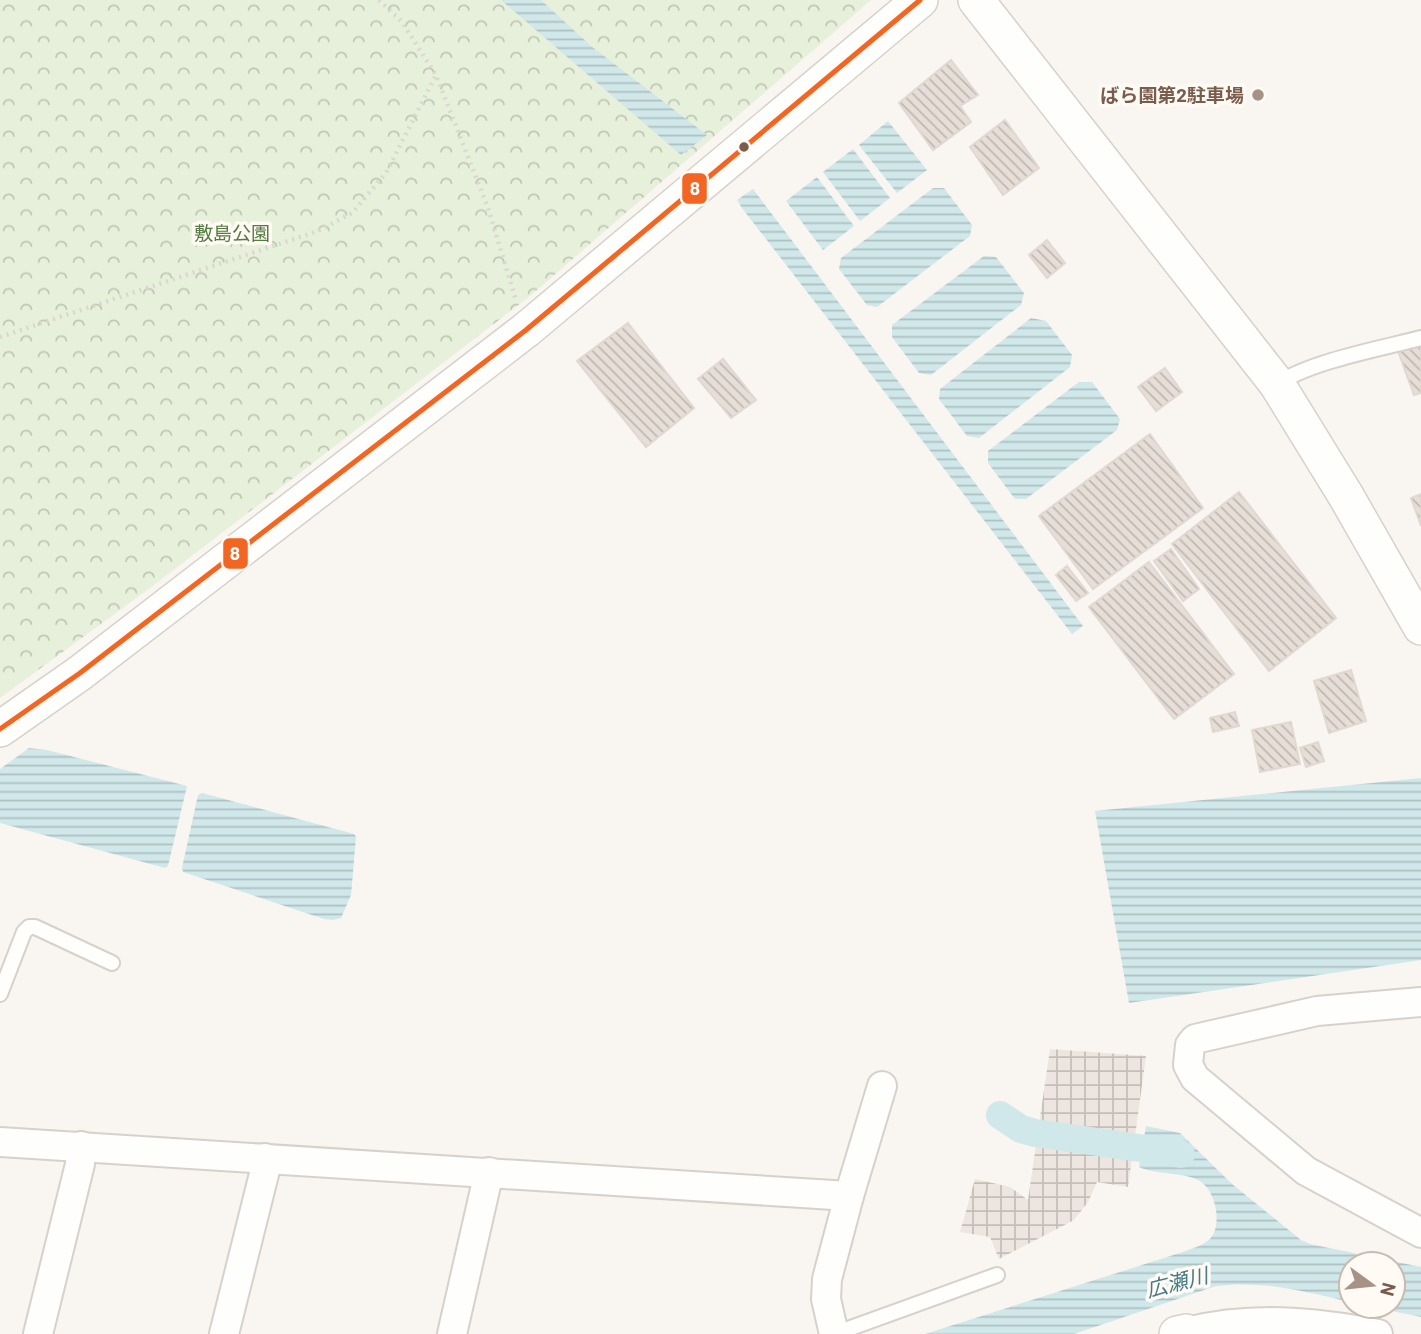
<svg xmlns="http://www.w3.org/2000/svg" width="1421" height="1334" viewBox="0 0 1421 1334" font-family="Barlow,'Noto Sans JP',sans-serif">
<style>
.industrial{fill:url(#industrial-grid)}
.park{fill:url(#park-crowns)}
.water{fill:url(#water-rules)}
.lines{fill:none;stroke-linecap:round;stroke-linejoin:round}
.canal{stroke:#d0e8ea;stroke-width:28}
.building{fill:url(#building-back-hatch);stroke:#e2d8d2;stroke-width:2}
.service-casing{stroke:#d7d1cb;stroke-width:18}
.minor-casing{stroke:#d7d1cb;stroke-width:32}
.tertiary-casing{stroke:#d7d1cb;stroke-width:38}
.path{stroke:#dcd5d0;stroke-width:4.5;stroke-dasharray:2 5;stroke-linecap:butt}
.service{stroke:#fefefd;stroke-width:14}
.minor{stroke:#fefefd;stroke-width:28}
.tertiary{stroke:#fefefd;stroke-width:35}
.bus-1-casing{stroke:#fffaf3;stroke-width:10}
.bus-1{stroke:#f26522;stroke-width:5}
.poi-dot{fill:#a69286;stroke:#fffaf3;stroke-width:2.5}
.bus-dot{fill:#7a5c4d;stroke:#fffaf3;stroke-width:2.5}
.labels{text-anchor:middle;stroke-width:7;stroke-linejoin:round;paint-order:stroke}
.poi-label{font-size:19px;font-weight:bold;fill:#7a5c4d;stroke:#fffaf3;text-anchor:end}
.park-label{font-size:19px;fill:#537a41;stroke:#fffaf3}
.water-label{font-size:21px;font-style:italic;fill:#437c86;stroke:#fffaf3}
.line-badge{stroke:#fffaf3;stroke-width:2.5}
.badge-label{font-size:19px;text-anchor:middle;font-weight:bold;fill:#fff}
</style>
<defs>
<pattern id="industrial-grid" width="8" height="8" patternUnits="userSpaceOnUse" patternTransform="scale(1.75)"><rect width="8" height="8" fill="#ede5e0"/><path d="M0 4h8M4 0v8" fill="none" stroke="#c5bdb8"/></pattern>
<pattern id="park-crowns" width="20" height="18" patternUnits="userSpaceOnUse" patternTransform="scale(1.75)"><rect width="20" height="18" fill="#e7f0db"/><path d="M2 6a3 3 0 1 1 6 0M12 15a3 3 0 1 1 6 0" fill="none" stroke="#c0c6b4"/></pattern>
<pattern id="water-rules" width="6" height="5" patternUnits="userSpaceOnUse" patternTransform="scale(1.75)"><rect width="6" height="5" fill="#d0e8ea"/><path d="M0 2.5h6" fill="none" stroke="#aebfc0"/></pattern>
<pattern id="building-back-hatch" width="6" height="6" patternUnits="userSpaceOnUse" patternTransform="scale(1.75)"><rect width="6" height="6" fill="#e6ded7"/><path d="M-1 5l2 2M0 0l6 6M5-1l2 2" fill="none" stroke="#bfb7b1"/></pattern>
</defs>
<rect width="100%" height="100%" fill="#f9f5f0"/>
<path class="industrial" d="M 1050,1049 L 1146,1056 L 1128,1187 L 1097,1182 L 1088,1202 L 1074,1220 L 999,1259 L 990,1237 L 960,1232 L 975,1179 L 1010,1187 L 1028,1200 Z"/>
<path class="park" d="M 0,0 L 871,0 L 529,297 L 150,588 L 0,698 Z"/>
<g class="water">
<path d="M 501,0 L 541,0 L 591,46 L 707,135 L 681,155 Z"/>
<path d="M 888,121 L 927,170 L 897,193 L 859,145 Z"/>
<path d="M 853,149 L 890,198 L 860,221 L 823,172 Z"/>
<path d="M 817,177 L 854,226 L 823,250 L 786,201 Z"/>
<path d="M 933,188 L 944,188 L 972,225 L 970,236 L 877,307 L 867,305 L 839,269 L 841,258 Z"/>
<path d="M 753,189 L 1083,626 L 1072,634 L 742,208 L 737,200 Z"/>
<path d="M 984,256 L 996,257 L 1024,293 L 1021,305 L 931,375 L 919,373 L 892,337 L 892,325 Z"/>
<path d="M 1031,318 L 1046,321 L 1072,355 L 1070,367 L 979,438 L 967,436 L 939,399 L 940,389 Z"/>
<path d="M 1079,382 L 1092,382 L 1120,419 L 1117,430 L 1026,499 L 1015,499 L 988,463 L 988,451 Z"/>
<path d="M 29,748 L 47,750 L 187,786 L 168,866 L 165,868 L 0,823 L 0,769 Z"/>
<path d="M 1421,778 L 1421,960 L 1129,1003 L 1095,811 Z"/>
<path d="M 202,793 L 354,834 L 356,837 L 351,895 L 341,918 L 332,920 L 324,919 L 183,872 L 182,868 L 198,795 Z"/>
<path d="M 1146,1126 L 1180,1133 L 1232,1184 L 1301,1240 L 1310,1244 L 1421,1267 L 1421,1317 L 1368,1306 L 1393,1306 L 1393,1264 L 1351,1264 L 1351,1302 C 1304,1292 1264,1280 1216,1286 L 1074,1334 L 925,1334 L 1186,1251 C 1193,1248 1204,1245 1210,1239 C 1223,1225 1216,1189 1198,1180 C 1182,1172 1157,1175 1139,1167 Z"/>
</g>
<g class="lines">
<path class="canal" d="M 1000,1115 L 1021,1129 L 1035,1133 L 1181,1154"/>
</g>
<g class="building">
<path d="M 951,60 L 978,95 L 960,106 L 971,122 L 933,150 L 899,103 Z"/>
<path d="M 1005,120 L 1039,168 L 1003,195 L 970,147 Z"/>
<path d="M 1047,240 L 1065,263 L 1047,278 L 1029,255 Z"/>
<path d="M 628,323 L 694,408 L 646,447 L 577,361 Z"/>
<path d="M 1421,342 L 1421,393 L 1414,395 L 1398,351 Z"/>
<path d="M 723,359 L 756,400 L 731,418 L 698,379 Z"/>
<path d="M 1165,368 L 1182,392 L 1156,411 L 1138,387 Z"/>
<path d="M 1150,434 L 1203,508 L 1093,589 L 1039,516 Z"/>
<path d="M 1239,492 L 1336,618 L 1269,671 L 1172,544 Z"/>
<path d="M 1421,494 L 1421,526 L 1411,498 Z"/>
<path d="M 1171,549 L 1199,589 L 1183,601 L 1154,561 Z"/>
<path d="M 1149,562 L 1234,674 L 1174,719 L 1089,607 Z"/>
<path d="M 1067,566 L 1088,593 L 1076,601 L 1056,575 Z"/>
<path d="M 1351,670 L 1366,721 L 1329,733 L 1314,681 Z"/>
<path d="M 1235,712 L 1239,726 L 1213,732 L 1210,718 Z"/>
<path d="M 1291,722 L 1300,764 L 1260,772 L 1252,730 Z"/>
<path d="M 1318,742 L 1324,761 L 1306,767 L 1300,748 Z"/>
</g>
<g class="lines">
<defs>
<g id="service">
<path d="M 1277,384 C 1312,361 1379,349 1421,338"/>
<path d="M 0,994 L 24,932 L 29,927 L 35,927 L 112,963"/>
<path d="M 834,1334 L 997,1275"/>
</g>
<g id="minor">
<path d="M 1421,1002 L 1317,1011 L 1195,1039 L 1190,1045 L 1188,1065 L 1195,1078 L 1306,1171 L 1421,1233"/>
<path d="M 0,1142 L 849,1196"/>
<path d="M 1186,1332 C 1251,1316 1312,1321 1378,1334"/>
<path d="M 38,1334 L 80,1164 L 81,1146"/>
<path d="M 224,1334 L 265,1170 L 265,1158"/>
<path d="M 452,1334 L 489,1172"/>
<path d="M 834,1334 L 826,1299 L 827,1279 L 849,1196 L 882,1086"/>
</g>
<g id="tertiary">
<path d="M 976,0 L 1277,384 L 1346,496 L 1421,627"/>
<path d="M 0,729 L 80,673 L 526,330 L 920,0"/>
<path d="M 1177,1334 L 1186,1332"/>
</g>
</defs>
<use href="#service" class="service-casing"/>
<use href="#minor" class="minor-casing"/>
<use href="#tertiary" class="tertiary-casing"/>
<g class="path">
<path d="M 379,0 L 402,22 L 436,75 L 488,208 L 516,300"/>
<path d="M 0,337 L 318,231 L 352,213 L 386,173 L 436,75"/>
</g>
<use href="#service" class="service"/>
<use href="#minor" class="minor"/>
<use href="#tertiary" class="tertiary"/>
<defs>
<path id="bus-1" d="M 0,729 L 80,673 L 526,330 L 920,0"/>
</defs>
<use href="#bus-1" class="bus-1-casing"/>
<use href="#bus-1" class="bus-1"/>
</g>
<circle class="poi-dot" cx="1258" cy="95" r="7"/>
<circle class="bus-dot" cx="744" cy="147" r="6"/>
<g class="labels">
<g class="poi-label">
<text x="1244" y="102">ばら園第2駐車場</text>
</g>
<g class="park-label">
<text x="232" y="240">敷島公園</text>
</g>
<g class="water-label">
<text transform="translate(1177 1283) rotate(-14)" y="7">広瀬川</text>
</g>
</g>
<g class="line-badge">
<rect x="681" y="172" width="27" height="33" rx="7" fill="#f26522"/>
<rect x="222" y="537" width="27" height="33" rx="7" fill="#f26522"/>
</g>
<g class="badge-label">
<text x="695" y="195">8</text>
<text x="235" y="560">8</text>
</g>
<g transform="translate(1372 1285) rotate(105)"><circle r="33" fill="#fffaf3" stroke="#cabbb1" stroke-width="2"/>
<path d="M0-5L12 26L0 18L-12 26Z" fill="#a69286"/>
<text y="-10" font-size="19" font-weight="bold" text-anchor="middle" fill="#7a5c4d">N</text>
</g>
</svg>
